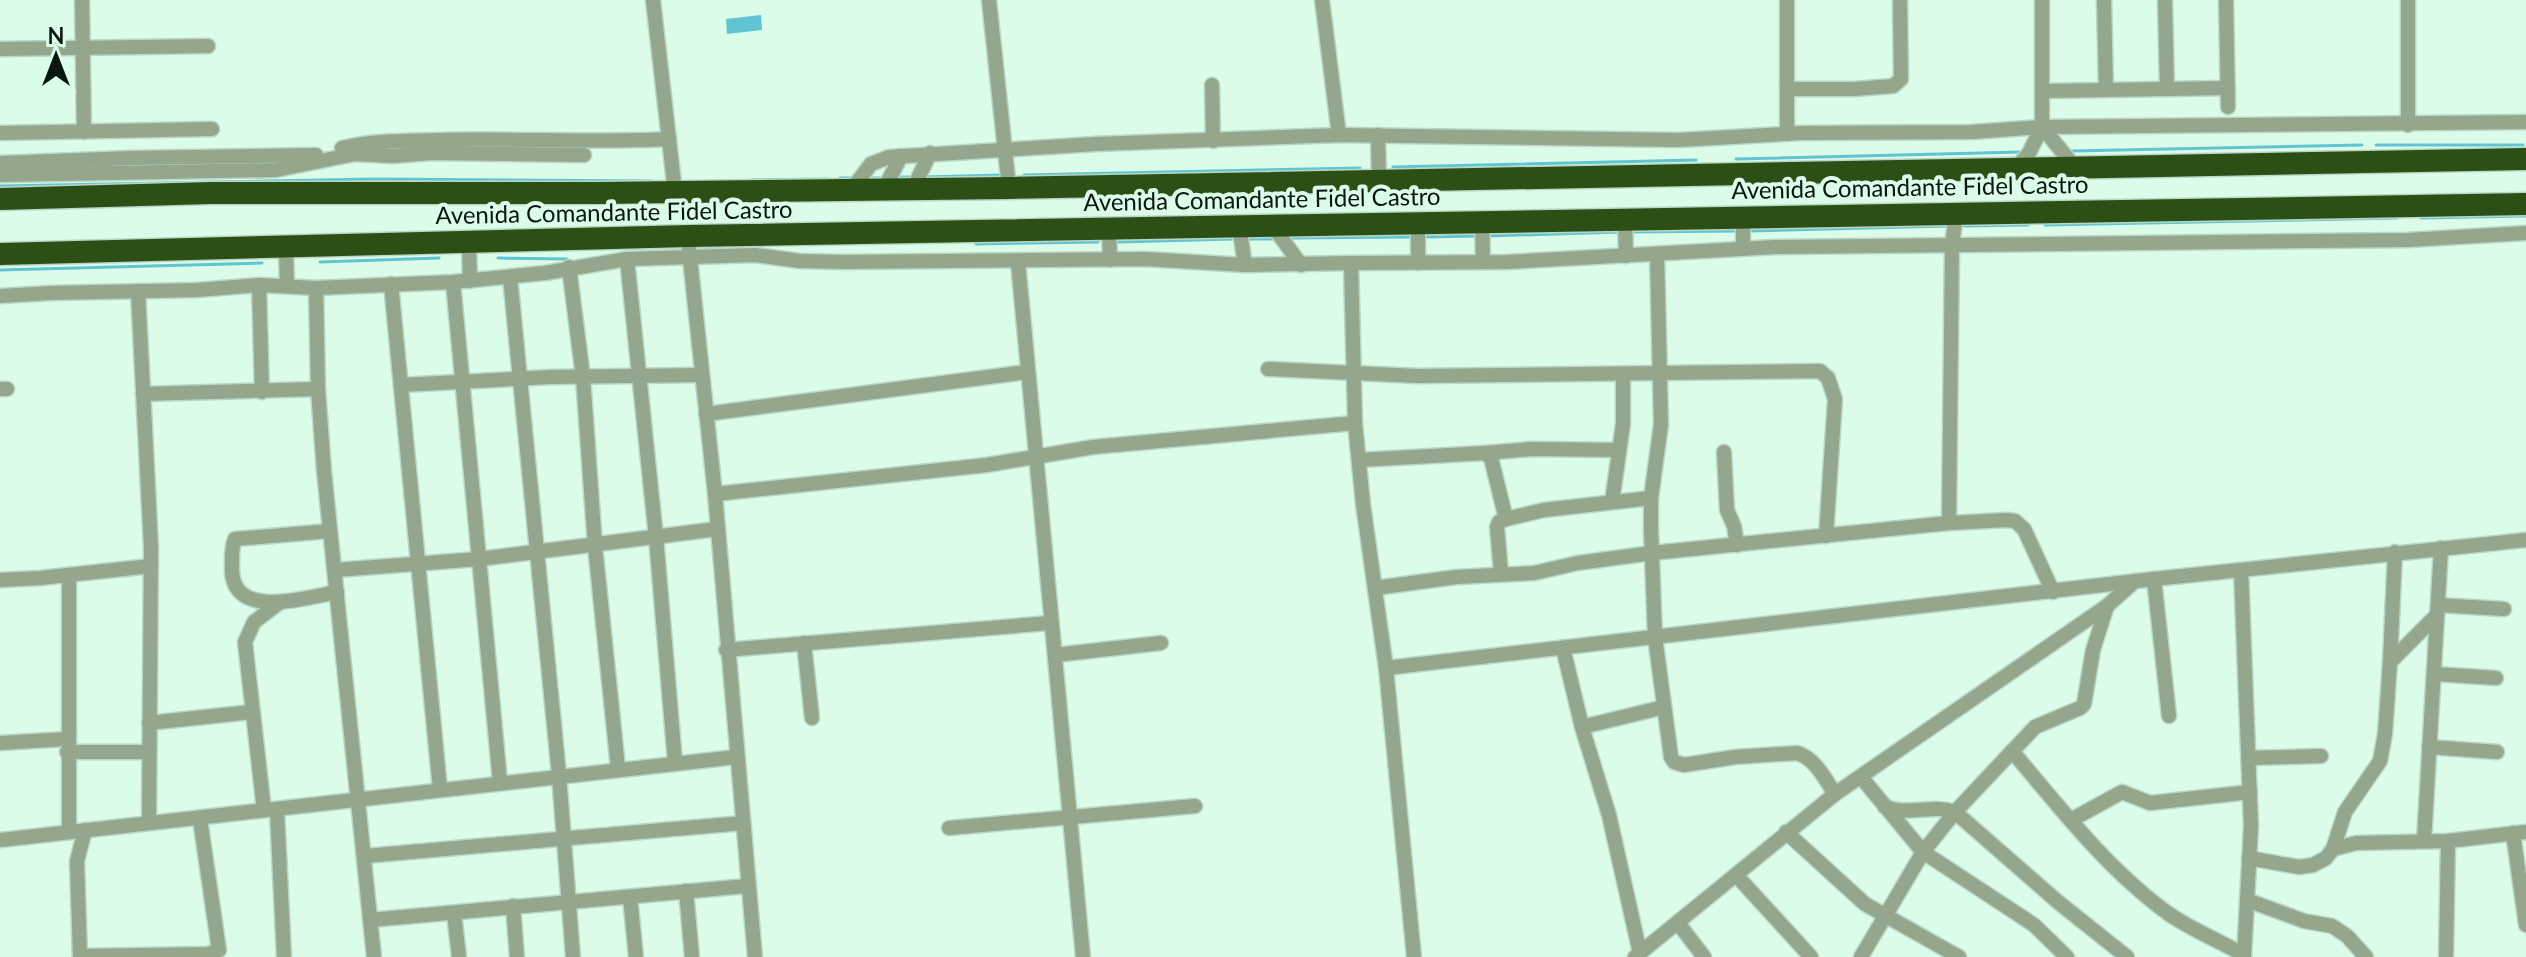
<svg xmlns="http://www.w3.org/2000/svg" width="2526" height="957" viewBox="0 0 2526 957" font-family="Lato,sans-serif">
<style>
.water{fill:#61c4d2}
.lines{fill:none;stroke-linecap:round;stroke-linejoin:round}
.stream{stroke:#61c4d2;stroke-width:3}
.minor-casing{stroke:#bad7c5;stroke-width:17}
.highway-casing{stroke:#bad7c5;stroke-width:25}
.minor{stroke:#94a68c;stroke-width:14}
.highway{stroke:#2c4f15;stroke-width:22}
.labels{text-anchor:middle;stroke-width:8;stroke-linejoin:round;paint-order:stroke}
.street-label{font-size:24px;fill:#0a1610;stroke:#dbfce8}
</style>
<rect width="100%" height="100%" fill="#dbfce8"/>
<path class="water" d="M 761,15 L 762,30 L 727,34 L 726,19 Z"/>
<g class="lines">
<g class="stream">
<path d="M 2376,145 L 2523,145"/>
<path d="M 2072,151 L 2362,145"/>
<path d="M 1736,159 L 2021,152"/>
<path d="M 1393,167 L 1696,160"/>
<path d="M 1024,175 L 1360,168"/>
<path d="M 895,177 L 912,177"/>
<path d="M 923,177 L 1004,175"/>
<path d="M 840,178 L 852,178"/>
<path d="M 867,178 L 884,178"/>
<path d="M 752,180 L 828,179"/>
<path d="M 0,186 L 374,179 L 651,181"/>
<path d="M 2421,218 L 2526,216"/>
<path d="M 2045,225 L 2397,218"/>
<path d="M 1964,226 L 2028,225"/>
<path d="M 1751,231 L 1948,226"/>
<path d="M 1629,232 L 1737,231"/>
<path d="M 1488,236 L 1621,232"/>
<path d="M 1425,237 L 1479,236"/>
<path d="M 1290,238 L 1413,237"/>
<path d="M 1247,239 L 1276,239"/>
<path d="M 1119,242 L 1233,239"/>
<path d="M 976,244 L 1098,242"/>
<path d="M 498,258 L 567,259"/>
<path d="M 320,262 L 439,258"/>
<path d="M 0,270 L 262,263"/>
</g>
<defs>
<g id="minor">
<path d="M 82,0 L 84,132"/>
<path d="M 653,0 L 675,192"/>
<path d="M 989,0 L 1009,188"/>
<path d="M 1322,0 L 1339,135"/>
<path d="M 1787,0 L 1787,134"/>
<path d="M 2104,0 L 2106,90"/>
<path d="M 2165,0 L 2167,89"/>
<path d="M 2226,0 L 2228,107"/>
<path d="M 2408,0 L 2408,125"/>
<path d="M 0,49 L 208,46"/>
<path d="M 1212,85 L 1213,141"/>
<path d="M 1788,89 L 1854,89 L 1893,86 L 1901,79 L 1900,0"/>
<path d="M 2043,91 L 2228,88"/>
<path d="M 2042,127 L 2074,166"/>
<path d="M 0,133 L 212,129"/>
<path d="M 1378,135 L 1379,180"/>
<path d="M 342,148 C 373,140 408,141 440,140 C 517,138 592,143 669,139"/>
<path d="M 0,163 L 131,158 L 316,155"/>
<path d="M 2017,167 L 2029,153 L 2042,127 L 2042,0"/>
<path d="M 0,175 L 276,170 L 355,154 L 393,156 L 431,153 L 584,155"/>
<path d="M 852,189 L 871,164 L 889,157 L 1096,144 L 1339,135 L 1679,140 L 1801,133 L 1972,132 L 2042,127 L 2526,122"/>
<path d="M 884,189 L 901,156"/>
<path d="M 913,189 L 930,153"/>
<path d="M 1743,217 L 1743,248"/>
<path d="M 1625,219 L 1626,256"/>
<path d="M 1482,222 L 1483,262"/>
<path d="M 1418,223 L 1418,263"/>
<path d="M 1239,225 L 1245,265"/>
<path d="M 1272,225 L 1301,265"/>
<path d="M 1109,228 L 1110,260"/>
<path d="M 469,242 L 470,281"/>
<path d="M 286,248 L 287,285"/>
<path d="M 689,249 L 715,494 L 755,957"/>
<path d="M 1657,254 L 1661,424 L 1651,498 L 1651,530 L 1655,637 L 1671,757 L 1674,762 L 1684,765 L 1735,757 L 1797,753 C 1815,758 1825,779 1835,794"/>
<path d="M 627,259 L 656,537 L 675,762"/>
<path d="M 1018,262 L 1083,957"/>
<path d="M 1351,263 L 1507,262 L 1776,247 L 2408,240 L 2526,233"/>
<path d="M 569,267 L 583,377 L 595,546 L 618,768"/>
<path d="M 510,277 L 559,775 L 573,957"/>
<path d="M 453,282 L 500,782"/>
<path d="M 391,284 L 440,789"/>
<path d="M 259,285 L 262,392"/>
<path d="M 316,288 L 318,389 L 324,471 L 374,957"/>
<path d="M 138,291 L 151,547 L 149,822"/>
<path d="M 0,296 L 51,293 L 197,290 L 259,285 L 316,288 L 453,282 L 545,273 L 627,259 L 755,255 L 800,261 L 843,262 L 1145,259 L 1245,265 L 1351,263 L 1355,423 L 1363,504 L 1386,668 L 1414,957"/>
<path d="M 1268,369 L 1417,376 L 1820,371 L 1828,378 L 1835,399 L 1826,536"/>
<path d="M 401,385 L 550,377 L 701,375"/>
<path d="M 0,389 L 7,389"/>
<path d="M 143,394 L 318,389"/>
<path d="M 706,414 L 1027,372"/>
<path d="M 1619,450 L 1531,449 L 1485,453 L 1491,458 L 1506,519 L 1544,510 L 1651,498"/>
<path d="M 1724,452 L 1727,510 L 1734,526 L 1737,545"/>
<path d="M 1359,460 L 1485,453"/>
<path d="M 715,494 L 987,465 L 1093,447 L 1355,423"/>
<path d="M 1612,502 L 1623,424 L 1623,374"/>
<path d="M 1949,523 L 1952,246 L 1956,214"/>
<path d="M 330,531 L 235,539 C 231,548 232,560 232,570 C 233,621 308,597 337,592"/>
<path d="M 336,570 L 479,559 L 717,529"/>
<path d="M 2241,570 L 2251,826 L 2244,957"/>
<path d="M 1501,573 L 1497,527 L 1499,522 L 1506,519"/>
<path d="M 69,575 L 69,831"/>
<path d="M 2154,579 L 2169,716"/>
<path d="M 0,580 L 40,578 L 151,566"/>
<path d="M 1375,588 L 1456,577 L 1534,573 L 1578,563 L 1652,553 L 1949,523 L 2007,520 L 2015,521 L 2024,529 L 2053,592"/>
<path d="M 2438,605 L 2504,609"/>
<path d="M 804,643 L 812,718"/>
<path d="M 1563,648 L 1582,727 L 1609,815 L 1640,953"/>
<path d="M 726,650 L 1050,623"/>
<path d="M 1055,655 L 1161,643"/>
<path d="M 2390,662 L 2437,615"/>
<path d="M 1386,668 L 2154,579 L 2526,540"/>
<path d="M 2435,674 L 2496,678"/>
<path d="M 149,723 L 251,712"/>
<path d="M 1582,727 L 1664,707"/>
<path d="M 0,743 L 67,739"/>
<path d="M 2429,747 L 2497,752"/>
<path d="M 2012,751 C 2060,808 2108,870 2169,914 C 2192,930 2220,941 2244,955"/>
<path d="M 67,752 L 149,752"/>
<path d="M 2249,758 L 2321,756"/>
<path d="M 1861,777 L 1923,852 L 2034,925 L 2067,957"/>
<path d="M 1885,807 C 1909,816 1932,804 1955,812 L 2058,902 L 2127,957"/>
<path d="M 264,810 L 245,642 L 254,622 L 279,603"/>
<path d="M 277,810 L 284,957"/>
<path d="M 2071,820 L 2122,792 L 2150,803 L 2250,792"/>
<path d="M 949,828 L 1195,806"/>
<path d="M 1786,832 L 1865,904 L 1959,957"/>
<path d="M 2513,833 L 2526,925"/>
<path d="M 0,840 L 736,757"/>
<path d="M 2424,841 L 2441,548"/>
<path d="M 2333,849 L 2356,843 L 2448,841 L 2526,832"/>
<path d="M 365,856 L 743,823"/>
<path d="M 2249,858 L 2299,867 L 2313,865 L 2326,858 L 2333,849 L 2345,812 L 2380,761 L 2385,734 L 2390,662 L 2395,552"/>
<path d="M 1736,875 L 1811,957"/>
<path d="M 686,891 L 692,957"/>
<path d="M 630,897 L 636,957"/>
<path d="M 2247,900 L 2304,921 L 2332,926 L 2347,936 L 2366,957"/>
<path d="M 513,906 L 517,957"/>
<path d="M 454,913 L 459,957"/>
<path d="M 370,920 L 747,886"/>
<path d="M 1678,923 L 1704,957"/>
<path d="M 80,956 L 208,954 L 219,950 L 200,819"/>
<path d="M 80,957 L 77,861 L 85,830"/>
<path d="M 1635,957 L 1835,794 L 2107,606 L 2135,581"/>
<path d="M 1861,957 L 1923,852 L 1955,812 L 2035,727 L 2080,708 L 2084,704 L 2093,650 L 2107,606"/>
<path d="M 2446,957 L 2448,841"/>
</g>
<g id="highway">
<path d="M 0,199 L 211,193 L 599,193 L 1009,188 L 2526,159"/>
<path d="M 0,254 L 688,236 L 2526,204"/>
</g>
</defs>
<use href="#minor" class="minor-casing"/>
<use href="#highway" class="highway-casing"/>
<use href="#minor" class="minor"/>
<use href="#highway" class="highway"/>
</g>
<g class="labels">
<g class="street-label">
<text transform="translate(1910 188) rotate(-1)" y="8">Avenida Comandante Fidel Castro</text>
<text transform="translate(1262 200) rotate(-1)" y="8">Avenida Comandante Fidel Castro</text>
<text transform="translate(614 213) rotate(-1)" y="8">Avenida Comandante Fidel Castro</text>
</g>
</g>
<g transform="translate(56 56)" stroke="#dbfce8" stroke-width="6" paint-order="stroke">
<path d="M0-6L14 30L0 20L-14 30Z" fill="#0a1610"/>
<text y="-12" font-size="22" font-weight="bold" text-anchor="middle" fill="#0a1610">N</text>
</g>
</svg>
